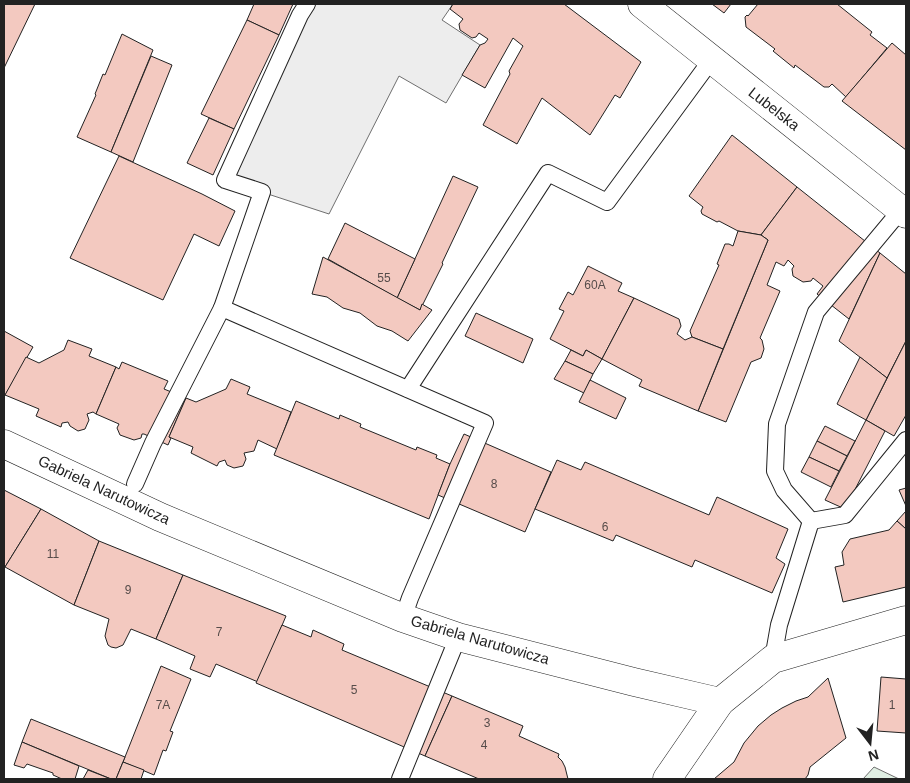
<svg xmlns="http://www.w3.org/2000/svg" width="910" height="783" viewBox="0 0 910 783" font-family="Helvetica,sans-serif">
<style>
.green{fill:#e0efe3;stroke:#6f6f6f}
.parking{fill:#ededed;stroke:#6f6f6f}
.building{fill:#f3c9c0;stroke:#222}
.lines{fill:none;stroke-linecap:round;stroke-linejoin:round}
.lane-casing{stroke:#222;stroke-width:18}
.street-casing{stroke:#222;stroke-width:29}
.secondary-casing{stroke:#222;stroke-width:29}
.lane{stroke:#fff;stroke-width:16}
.street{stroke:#fff;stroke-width:28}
.secondary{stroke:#fff;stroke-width:28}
.labels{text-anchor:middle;stroke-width:4;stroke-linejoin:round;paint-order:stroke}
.number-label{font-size:12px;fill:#564c4a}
.street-label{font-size:15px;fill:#222;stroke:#fff}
</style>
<rect width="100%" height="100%" fill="#fff"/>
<path class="green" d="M 874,767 L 899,779 L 863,779 Z"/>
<path class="parking" d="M 307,4 L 453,4 L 442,20 L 480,45 L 446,103 L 399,76 L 329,214 L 225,180 Z"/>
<g class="building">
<path d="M 4,4 L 35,4 L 4,68 Z"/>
<path d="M 254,4 L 293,4 L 279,35 L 247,20 Z"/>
<path d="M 453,4 L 564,4 L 641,62 L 620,98 L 615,95 L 590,135 L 542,98 L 517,144 L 483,125 L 510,74 L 509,71 L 523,46 L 513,38 L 485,88 L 462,75 L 480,45 L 485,43 L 488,39 L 479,33 L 476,37 L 472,38 L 460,30 L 459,24 L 463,19 L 450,9 Z"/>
<path d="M 712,4 L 731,4 L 724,13 Z"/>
<path d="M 758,4 L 837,4 L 872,32 L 870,35 L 887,48 L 846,97 L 832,84 L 829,87 L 824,87 L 795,65 L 794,68 L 773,51 L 775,49 L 746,27 L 745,17 L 747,15 L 748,16 Z"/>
<path d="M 247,20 L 279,35 L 234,129 L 201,114 Z"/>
<path d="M 122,34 L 153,50 L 111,152 L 77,137 L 96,95 L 95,94 L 103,74 L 105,75 Z"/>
<path d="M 892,43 L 906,55 L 906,150 L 842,101 Z"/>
<path d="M 151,56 L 172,65 L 133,162 L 111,152 Z"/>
<path d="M 209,118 L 234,129 L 213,175 L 187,163 Z"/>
<path d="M 732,135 L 797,187 L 761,235 L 738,231 L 719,221 L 717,222 L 702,214 L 701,211 L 703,207 L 689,196 Z"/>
<path d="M 119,156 L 202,194 L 235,211 L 219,246 L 194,234 L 163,300 L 70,258 Z"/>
<path d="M 453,176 L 478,187 L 442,263 L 443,264 L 420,310 L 397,298 Z"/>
<path d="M 797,187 L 880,253 L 849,319 L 817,294 L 823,286 L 813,278 L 811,281 L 803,282 L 793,276 L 792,269 L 794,266 L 788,260 L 784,266 L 776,262 L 767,285 L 780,291 L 760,338 L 762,340 L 764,349 L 761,358 L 751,362 L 726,422 L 698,411 L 768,240 L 761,235 Z"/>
<path d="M 345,223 L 415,259 L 397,298 L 328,259 Z"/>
<path d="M 738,231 L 761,235 L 768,240 L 723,349 L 692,337 L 690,331 L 719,265 L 717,264 L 725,244 L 729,244 L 733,246 Z"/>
<path d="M 880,253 L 906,274 L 906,341 L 887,378 L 839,341 Z"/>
<path d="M 323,257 L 420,310 L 422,304 L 432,310 L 408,341 L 392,331 L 377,326 L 360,313 L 343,308 L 327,297 L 312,294 Z"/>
<path d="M 588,266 L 622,283 L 618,291 L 634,298 L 602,359 L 586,350 L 583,356 L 550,339 L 564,311 L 559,309 L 568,292 L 573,295 Z"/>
<path d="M 634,298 L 679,319 L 681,326 L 677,334 L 685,340 L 692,337 L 723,349 L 698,411 L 639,386 L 642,380 L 602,359 Z"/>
<path d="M 476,313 L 533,339 L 523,363 L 465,336 Z"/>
<path d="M 4,331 L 33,347 L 4,397 Z"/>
<path d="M 68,340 L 92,349 L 89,356 L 116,367 L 96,414 L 93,412 L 87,414 L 89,420 L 85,429 L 78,431 L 70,426 L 68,422 L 62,423 L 61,427 L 36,416 L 39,409 L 5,395 L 26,357 L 39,363 L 64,350 Z"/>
<path d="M 906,341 L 906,415 L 894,436 L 866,420 Z"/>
<path d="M 571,350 L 583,356 L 586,350 L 602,359 L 593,374 L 565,361 Z"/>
<path d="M 860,357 L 887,378 L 866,420 L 837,404 Z"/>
<path d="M 565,361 L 593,374 L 584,393 L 554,379 Z"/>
<path d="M 122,362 L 168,381 L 164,389 L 186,398 L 169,437 L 171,438 L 168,445 L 144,434 L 142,434 L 141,438 L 134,440 L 120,435 L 117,428 L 119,424 L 96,414 L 116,367 L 119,369 Z"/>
<path d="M 231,379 L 250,387 L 247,394 L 291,412 L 277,449 L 258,440 L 254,451 L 244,453 L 246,459 L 243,466 L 234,468 L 227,465 L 225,460 L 219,462 L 217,466 L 191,453 L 193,447 L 169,437 L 186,398 L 196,402 L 226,389 Z"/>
<path d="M 590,380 L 626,398 L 616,419 L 579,402 Z"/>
<path d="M 296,401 L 339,419 L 340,415 L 361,424 L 360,427 L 416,450 L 417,447 L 437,455 L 436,458 L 450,464 L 429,519 L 274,455 Z"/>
<path d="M 866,420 L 885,431 L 845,509 L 825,500 Z"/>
<path d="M 825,426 L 855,441 L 847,456 L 817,441 Z"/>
<path d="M 464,434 L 551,472 L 525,532 L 438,495 L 450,464 Z"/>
<path d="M 817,441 L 847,456 L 839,471 L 809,457 Z"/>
<path d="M 809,457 L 839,471 L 831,487 L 801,472 Z"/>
<path d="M 557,460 L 581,470 L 585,462 L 709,515 L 717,497 L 788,529 L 776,558 L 785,564 L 772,593 L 695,560 L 692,567 L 616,535 L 613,541 L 535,509 Z"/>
<path d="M 906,488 L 906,506 L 899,490 Z"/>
<path d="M 4,490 L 41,509 L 5,567 L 4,566 Z"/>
<path d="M 41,509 L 99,541 L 74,605 L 5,567 Z"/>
<path d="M 906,511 L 906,529 L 897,521 Z"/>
<path d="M 897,521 L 906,529 L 906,587 L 843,602 L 835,567 L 844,565 L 842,552 L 850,539 L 889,530 Z"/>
<path d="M 99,541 L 183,575 L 156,639 L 131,629 L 123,645 L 116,648 L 111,647 L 108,645 L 105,636 L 109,619 L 74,605 Z"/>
<path d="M 183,575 L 286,616 L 258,682 L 216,664 L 210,677 L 190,669 L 195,656 L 156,639 Z"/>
<path d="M 282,625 L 311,637 L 313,630 L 344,644 L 342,650 L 452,696 L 425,756 L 256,683 Z"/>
<path d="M 161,666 L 191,679 L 170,731 L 173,732 L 166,751 L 163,750 L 154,775 L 123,762 Z"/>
<path d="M 881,677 L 906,679 L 906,733 L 877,731 Z"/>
<path d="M 828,678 L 846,738 L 810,767 L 808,775 L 805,779 L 714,779 L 734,762 L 744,743 L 758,726 L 771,715 L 782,708 L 796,701 L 808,697 Z"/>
<path d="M 452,696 L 523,726 L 519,736 L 559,754 L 558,757 L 562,761 L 565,767 L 568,779 L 479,779 L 425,756 Z"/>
<path d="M 31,719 L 125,757 L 116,779 L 111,779 L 22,742 Z"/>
<path d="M 22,742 L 79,766 L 75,779 L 62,779 L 53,775 L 53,773 L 27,764 L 24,768 L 14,765 Z"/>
<path d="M 123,762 L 144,770 L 141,779 L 116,779 Z"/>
<path d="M 88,770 L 111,779 L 83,779 Z"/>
</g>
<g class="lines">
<defs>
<g id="lane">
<path d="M 307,4 L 300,15 L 225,180 L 262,192 L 222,308 L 485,423 L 410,598 L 403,618"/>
<path d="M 408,389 L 548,173 L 607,202 L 712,59"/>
<path d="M 135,484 L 153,443 L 222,308"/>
<path d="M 811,521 L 784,490 L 775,471 L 777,424 L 816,312 L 901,210"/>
<path d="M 773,659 L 779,625 L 811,521 L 845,515 L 906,440"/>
<path d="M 400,779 L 458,637"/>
</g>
<path id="street" d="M 4,444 L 160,517 L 403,618 L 458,637 L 634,682 L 720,702"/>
<g id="secondary">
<path d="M 642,4 L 906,214"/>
<path d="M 667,779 L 720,702 L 773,659 L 906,620"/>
</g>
</defs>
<use href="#lane" class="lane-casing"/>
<use href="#street" class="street-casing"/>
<use href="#secondary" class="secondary-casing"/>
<use href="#lane" class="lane"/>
<use href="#street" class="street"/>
<use href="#secondary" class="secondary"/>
</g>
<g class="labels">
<g class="number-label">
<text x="384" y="282">55</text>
<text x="595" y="289">60A</text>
<text x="494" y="488">8</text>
<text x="605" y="531">6</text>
<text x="53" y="558">11</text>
<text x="128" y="594">9</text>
<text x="219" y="636">7</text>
<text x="354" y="694">5</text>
<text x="163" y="709">7A</text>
<text x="892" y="709">1</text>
<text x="487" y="727">3</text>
<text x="484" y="749">4</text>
</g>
<g class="street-label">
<text transform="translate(774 109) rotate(38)" y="5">Lubelska</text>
<text transform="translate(104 490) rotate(25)" y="5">Gabriela Narutowicza</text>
<text transform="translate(480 640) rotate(16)" y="5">Gabriela Narutowicza</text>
</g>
</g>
<rect width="910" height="783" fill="none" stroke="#222222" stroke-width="10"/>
<g transform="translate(870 743) rotate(164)" stroke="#ffffff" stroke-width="4" paint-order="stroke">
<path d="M0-4L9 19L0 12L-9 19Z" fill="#222222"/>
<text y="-8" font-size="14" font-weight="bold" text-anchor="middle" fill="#222222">N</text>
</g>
</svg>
